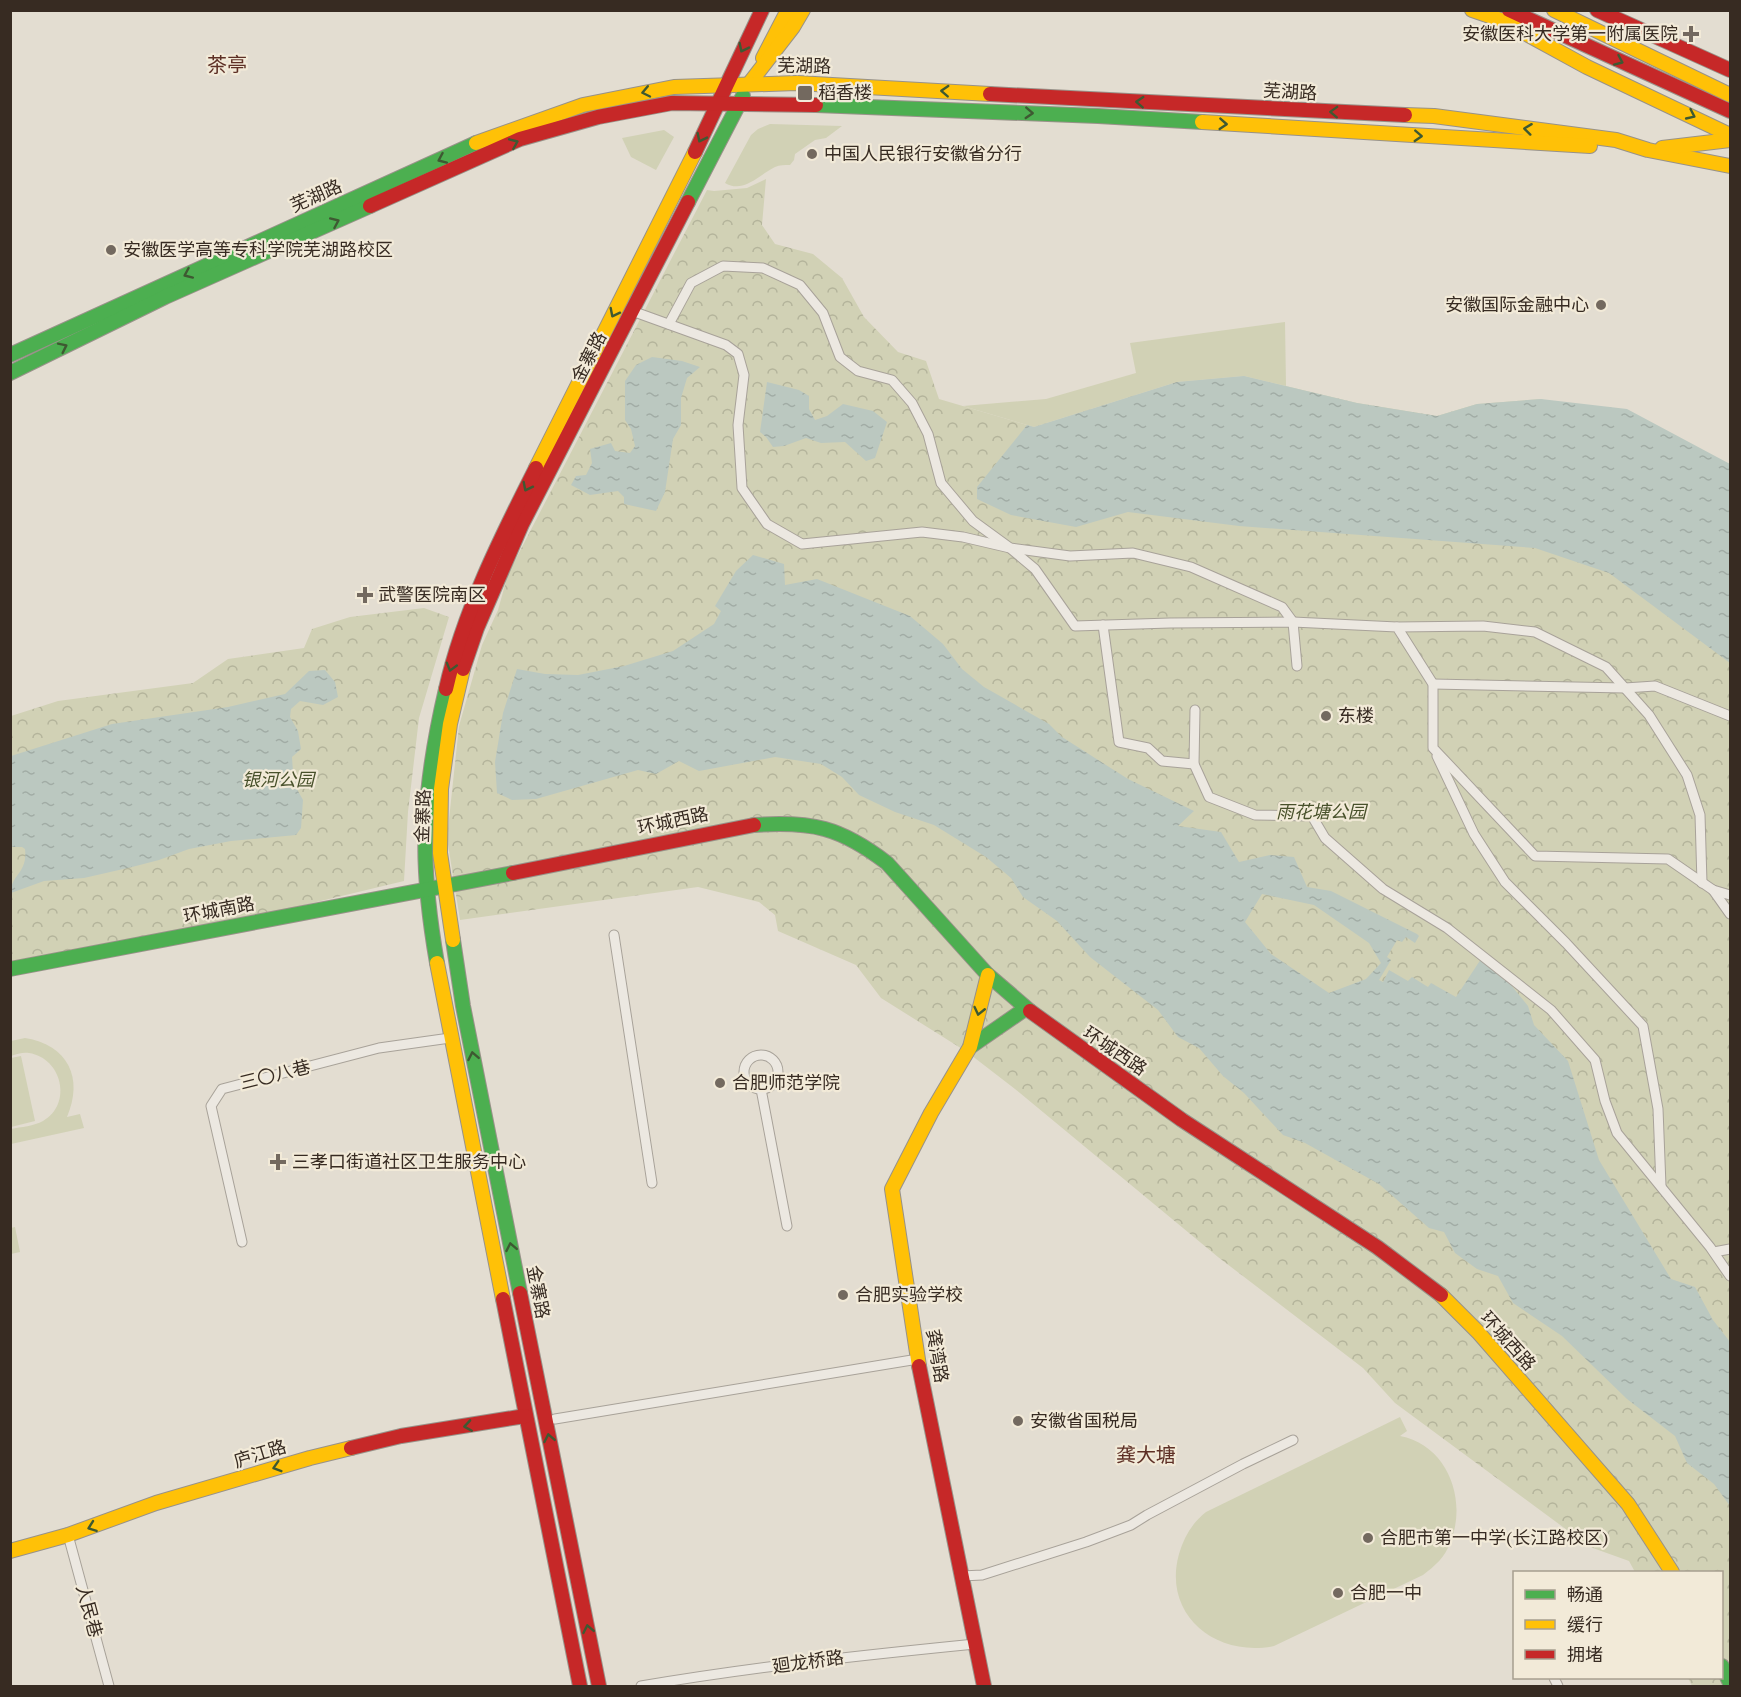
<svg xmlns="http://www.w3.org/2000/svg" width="1741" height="1697" viewBox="0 0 1741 1697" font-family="'PT Serif','Noto Sans SC',serif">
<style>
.green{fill:#d1d1b5}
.park{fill:url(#park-crowns)}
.water{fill:url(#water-ripples);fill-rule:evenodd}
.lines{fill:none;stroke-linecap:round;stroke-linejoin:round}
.street-casing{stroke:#a8a299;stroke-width:11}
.fast-casing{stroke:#989289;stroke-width:16}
.slow-casing{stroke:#989289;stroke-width:16}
.jam-casing{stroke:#989289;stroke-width:16}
.street{stroke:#ece8e1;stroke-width:9}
.fast{stroke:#4caf50;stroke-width:14}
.slow{stroke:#ffc107;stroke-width:14}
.jam{stroke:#c62828;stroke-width:14}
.oneway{stroke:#3e5932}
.poi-dot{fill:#73695f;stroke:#f2ead8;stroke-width:2}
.labels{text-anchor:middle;stroke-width:4.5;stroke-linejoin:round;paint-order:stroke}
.poi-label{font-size:18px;fill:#372b22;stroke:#f2ead8;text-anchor:start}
.street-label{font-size:18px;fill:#372b22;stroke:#f2ead8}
.park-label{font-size:18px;font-style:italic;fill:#48512b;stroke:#f2ead8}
.neighbourhood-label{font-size:20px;fill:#5e3026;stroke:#f2ead8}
</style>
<defs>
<pattern id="park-crowns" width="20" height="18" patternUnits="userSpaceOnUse" patternTransform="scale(1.5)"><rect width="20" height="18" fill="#d1d1b5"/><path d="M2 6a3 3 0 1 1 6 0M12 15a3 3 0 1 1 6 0" fill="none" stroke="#b4b49b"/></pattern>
<pattern id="water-ripples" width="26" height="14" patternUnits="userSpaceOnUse" patternTransform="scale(1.5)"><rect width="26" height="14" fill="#bbc8c0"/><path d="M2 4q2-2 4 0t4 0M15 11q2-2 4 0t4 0" fill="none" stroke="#a1aca5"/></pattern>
</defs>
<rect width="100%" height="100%" fill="#e3ddd1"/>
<g class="green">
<path d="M 770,124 L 842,126 L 826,138 L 815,140 L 795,154 L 794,160 L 790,165 C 784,165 780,165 775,167 C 759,175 743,194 725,183 L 751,135 L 758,129 Z"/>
<path d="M 664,130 L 674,137 L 656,170 L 631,157 L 622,138 Z"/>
<path d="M 1285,322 L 1286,386 L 1244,376 L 1177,382 L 1034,427 L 963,406 L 1046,399 L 1136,373 L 1130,343 Z"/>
<path d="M 25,1038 C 68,1045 84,1078 67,1117 L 80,1114 L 84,1128 L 11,1144 L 11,1129 C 21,1127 34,1126 43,1121 C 73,1104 62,1058 29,1053 C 23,1052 17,1054 11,1056 L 11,1041 Z"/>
<path d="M 21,1056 L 35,1121 L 11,1127 L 11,1058 Z"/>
<path d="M 15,1227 L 20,1252 L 11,1254 L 11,1228 Z"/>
<path d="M 1400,1417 L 1407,1431 L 1400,1436 C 1448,1445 1468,1501 1450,1543 C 1445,1557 1435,1566 1423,1575 L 1274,1646 C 1216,1658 1162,1615 1179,1554 C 1184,1537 1192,1523 1206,1512 Z"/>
</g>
<g class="park">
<path d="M 766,179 L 762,225 L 775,244 L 813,254 L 842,278 L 864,317 L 898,352 L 926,361 L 939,399 L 1034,427 L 1177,382 L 1244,376 L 1357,403 L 1437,416 L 1477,404 L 1541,399 L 1730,464 L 1730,1686 L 1692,1686 L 1688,1678 L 1722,1678 L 1722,1572 L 1635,1572 L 1629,1561 L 1590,1547 L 1395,1403 L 1363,1368 L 1218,1257 L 1015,1089 L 967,1052 L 881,998 L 856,965 L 778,931 L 775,915 L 759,902 L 698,887 L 460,920 L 447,838 L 459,726 L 482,645 L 498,610 L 508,574 L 707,190 L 714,191 L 747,188 Z"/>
<path d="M 424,608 L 449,617 L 419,718 L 408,812 L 404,881 L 279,911 L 11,965 L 11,716 L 58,701 L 193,683 L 228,659 L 304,648 L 312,629 L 350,617 Z"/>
</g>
<g class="water">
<path d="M 652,357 L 682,361 L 700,367 L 687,378 L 681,398 L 681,425 L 673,439 L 665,492 L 656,511 L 624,504 L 624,497 L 618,491 L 590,495 L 571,485 L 576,476 L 586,475 L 592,463 L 590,449 L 611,443 L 615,451 L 630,453 L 635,446 L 631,429 L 625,420 L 625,381 L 636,365 Z"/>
<path d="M 1244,376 L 1357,403 L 1437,416 L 1477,404 L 1541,399 L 1627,409 L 1730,464 L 1730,663 L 1609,573 L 1535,548 L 1239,526 L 1128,512 L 1076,527 L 1011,515 L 977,499 L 977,487 L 1027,425 L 1034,427 L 1177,382 Z"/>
<path d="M 767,382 L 799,390 L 809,396 L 809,409 L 815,420 L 827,416 L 843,404 L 873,411 L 887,422 L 875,458 L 866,461 L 845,442 L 821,443 L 806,438 L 784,446 L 773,447 L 766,437 L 760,432 Z"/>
<path d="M 753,555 L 784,564 L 785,585 L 817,579 L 910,616 L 943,644 L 962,669 L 984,687 L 1049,724 L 1062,737 L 1128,779 L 1194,811 L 1178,826 L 1221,832 L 1239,862 L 1270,855 L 1294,857 L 1307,887 L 1331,891 L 1417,934 L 1419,936 L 1415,943 L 1406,937 L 1402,942 L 1397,940 L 1387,957 L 1391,960 L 1379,980 L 1383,982 L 1389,970 L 1408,981 L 1412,977 L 1428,987 L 1431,983 L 1456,997 L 1481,959 L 1502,974 L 1528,1006 L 1534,1025 L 1568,1061 L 1599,1160 L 1671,1279 L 1695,1287 L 1713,1320 L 1730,1342 L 1730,1506 L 1714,1484 L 1687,1463 L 1675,1436 L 1627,1399 L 1562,1336 L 1513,1303 L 1498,1276 L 1477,1269 L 1455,1253 L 1444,1232 L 1429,1228 L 1379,1184 L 1305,1143 L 1283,1135 L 1244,1093 L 1223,1076 L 1199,1048 L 1178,1037 L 1158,1010 L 1090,957 L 1057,921 L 1023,897 L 1011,878 L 986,857 L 934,825 L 895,812 L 859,795 L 842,777 L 821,764 L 775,757 L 699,771 L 679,761 L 656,774 L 638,770 L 536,799 L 512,800 L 497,793 L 495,762 L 503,713 L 517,669 L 545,674 L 578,675 L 624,666 L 673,651 L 714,624 L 721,611 L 715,606 L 736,571 ZM 1262,894 L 1314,905 L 1369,943 L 1381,963 L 1366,979 L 1329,993 L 1271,954 L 1245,922 Z"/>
<path d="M 325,670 L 335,682 L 338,697 L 323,705 L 300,701 L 291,709 L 290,717 L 298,731 L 301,749 L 292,757 L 293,772 L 298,791 L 303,800 L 301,828 L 296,835 L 231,841 L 189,849 L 159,860 L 132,867 L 84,878 L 44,881 L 11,893 C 10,875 28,874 25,849 L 22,847 L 11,847 L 11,756 L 112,724 L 228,707 L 285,694 L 309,671 Z"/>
</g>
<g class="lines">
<defs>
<g id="street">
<path d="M 632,311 L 726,345 L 738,354 L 744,375 L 738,425 L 742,488 L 767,524 L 802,544 L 922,532 L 963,537 L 1010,548 L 1035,569 L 1075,626 L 1170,623 L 1293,622 L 1397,627 L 1433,684 L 1433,748 L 1535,856 L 1668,859 L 1713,890 L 1730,895"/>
<path d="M 669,324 L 691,283 L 723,266 L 763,268 L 800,285 L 823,313 L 840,357 L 858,371 L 892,380 L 912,403 L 928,434 L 941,483 L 973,521 L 1010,548 L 1070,556 L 1133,553 L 1191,567 L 1282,607 L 1293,622 L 1297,666"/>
<path d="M 1103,625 L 1119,742 L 1148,748 L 1162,761 L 1194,764"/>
<path d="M 1397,627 L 1483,626 L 1535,632 L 1606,667 L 1649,715 L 1687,775 L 1700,815 L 1702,883"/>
<path d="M 1433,684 L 1625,688 L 1655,686 L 1730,716"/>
<path d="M 1195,710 L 1194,764 L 1209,797 L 1255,815 L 1312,816 L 1325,838 L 1383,889 L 1447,928 L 1551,1010 L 1595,1060 L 1605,1101 L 1617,1133 L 1710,1247 L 1730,1276"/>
<path d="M 1437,756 L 1474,834 L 1505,882 L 1566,943 L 1643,1026 L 1658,1109 L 1661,1186"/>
<path d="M 1713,890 L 1730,914"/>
<path d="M 614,935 L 652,1183"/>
<circle cx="761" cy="1072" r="17"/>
<path d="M 761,1089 L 787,1226"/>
<path d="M 242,1242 L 211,1106 L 222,1089 L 379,1048 L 450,1038"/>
<path d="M 1714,1252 L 1730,1249"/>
<path d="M 555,1419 L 918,1359"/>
<path d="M 68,1535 L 109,1686"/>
<path d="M 962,1576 L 982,1575 L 1086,1542 L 1131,1525 L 1147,1515 L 1243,1464 L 1293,1440"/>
<path d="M 1554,1678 L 1558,1686"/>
<path d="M 641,1686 C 752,1667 864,1655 975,1644"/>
</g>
<g id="fast">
<path d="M 816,105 L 1098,116 L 1202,122"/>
<path d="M 688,202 L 743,96"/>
<path d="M 10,355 L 476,143"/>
<path d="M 10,373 L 165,297 L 370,206"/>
<path d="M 754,825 C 812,821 840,827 887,863 L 987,974 L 1030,1011"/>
<path d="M 453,940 L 463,1006 L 520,1293"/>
<path d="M 437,963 C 429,917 423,868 426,821 C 428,777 436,732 446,689"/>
<path d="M 10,969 L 513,873"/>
<path d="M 970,1047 L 1025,1009"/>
<path d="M 1722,1666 L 1730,1683"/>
</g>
<g id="slow">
<path d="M 1472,10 L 1501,20 L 1587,67 L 1730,135"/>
<path d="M 1554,10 L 1730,95"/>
<path d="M 763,58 L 788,10"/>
<path d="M 749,84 L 793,27 L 803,10"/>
<path d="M 1405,115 L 1434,116 L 1616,140 L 1648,150 L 1730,166"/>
<path d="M 1202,122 L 1590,146"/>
<path d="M 476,143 L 583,105 L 674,87 L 797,83 L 990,94"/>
<path d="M 1662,148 L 1730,140"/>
<path d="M 536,468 L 695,152"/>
<path d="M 453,940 L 440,853 L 441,789 L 450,724 L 463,669"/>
<path d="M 437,963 L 503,1299"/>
<path d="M 1441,1295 L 1478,1332 L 1628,1504 L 1672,1572"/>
<path d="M 919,1366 L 892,1189 L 931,1113 L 970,1047 L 988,975"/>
<path d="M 10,1551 L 68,1535 L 156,1503 L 310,1458 L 351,1448"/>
</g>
<g id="jam">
<path d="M 1509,10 L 1730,111"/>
<path d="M 1597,10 L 1730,70"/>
<path d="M 990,94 L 1405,115"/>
<path d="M 695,152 L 762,10"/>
<path d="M 370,206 L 520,139 L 598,117 L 672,103 L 816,105"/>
<path d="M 463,669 L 477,628 L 522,524 L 688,202"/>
<path d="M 446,689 C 463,613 501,537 536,468"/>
<path d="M 513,873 L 754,825"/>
<path d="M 1030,1011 L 1182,1120 L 1377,1247 L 1441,1295"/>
<path d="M 520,1293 L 599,1686"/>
<path d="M 503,1299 L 580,1686"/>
<path d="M 919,1366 L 984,1686"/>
<path d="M 351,1448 L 401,1436 L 525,1416"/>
</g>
</defs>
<use href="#street" class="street-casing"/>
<use href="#fast" class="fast-casing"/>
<use href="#slow" class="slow-casing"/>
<use href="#jam" class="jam-casing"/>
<use href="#street" class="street"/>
<use href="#fast" class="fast"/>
<use href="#slow" class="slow"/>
<use href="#jam" class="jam"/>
</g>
<defs><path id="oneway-chevron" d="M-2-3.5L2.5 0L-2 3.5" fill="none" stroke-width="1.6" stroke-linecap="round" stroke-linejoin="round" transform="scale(1.5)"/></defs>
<g class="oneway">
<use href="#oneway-chevron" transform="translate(743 48) rotate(116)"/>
<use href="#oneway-chevron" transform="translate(1619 61) rotate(24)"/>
<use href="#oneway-chevron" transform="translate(945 91) rotate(-177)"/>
<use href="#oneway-chevron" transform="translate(646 92) rotate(168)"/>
<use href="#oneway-chevron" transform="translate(1140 102) rotate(-177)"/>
<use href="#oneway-chevron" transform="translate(1334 112) rotate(-178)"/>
<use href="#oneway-chevron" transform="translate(1029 113) rotate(3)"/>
<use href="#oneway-chevron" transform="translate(1691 115) rotate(25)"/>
<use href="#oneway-chevron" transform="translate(1223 124) rotate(4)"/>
<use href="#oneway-chevron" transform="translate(1528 129) rotate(-173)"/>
<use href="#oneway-chevron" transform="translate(1418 136) rotate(3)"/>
<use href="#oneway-chevron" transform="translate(701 138) rotate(116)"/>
<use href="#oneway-chevron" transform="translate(514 143) rotate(-23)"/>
<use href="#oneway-chevron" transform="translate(442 159) rotate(156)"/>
<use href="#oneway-chevron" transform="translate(335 222) rotate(-24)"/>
<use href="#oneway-chevron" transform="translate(188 274) rotate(156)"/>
<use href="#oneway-chevron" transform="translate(614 313) rotate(117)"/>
<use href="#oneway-chevron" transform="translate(63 347) rotate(-26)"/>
<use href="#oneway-chevron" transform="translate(527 487) rotate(117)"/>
<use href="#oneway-chevron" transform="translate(451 667) rotate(106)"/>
<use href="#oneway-chevron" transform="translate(979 1011) rotate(103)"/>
<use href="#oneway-chevron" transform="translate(473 1056) rotate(-101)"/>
<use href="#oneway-chevron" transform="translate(511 1247) rotate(-101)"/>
<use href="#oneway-chevron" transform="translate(468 1426) rotate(171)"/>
<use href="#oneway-chevron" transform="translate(549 1438) rotate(-101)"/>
<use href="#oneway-chevron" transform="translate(277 1467) rotate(163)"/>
<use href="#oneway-chevron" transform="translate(92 1527) rotate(160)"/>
<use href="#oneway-chevron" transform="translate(588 1629) rotate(-101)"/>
</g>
<g class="poi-dot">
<path d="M1688 25h6v6h6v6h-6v6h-6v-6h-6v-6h6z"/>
<rect x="797" y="85" width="16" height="16" rx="3"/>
<circle cx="812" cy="154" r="6"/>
<circle cx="111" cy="250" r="6"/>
<circle cx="1601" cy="305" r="6"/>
<path d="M362 586h6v6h6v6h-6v6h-6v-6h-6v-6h6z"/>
<circle cx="1326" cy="716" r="6"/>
<circle cx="720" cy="1083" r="6"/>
<path d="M275 1153h6v6h6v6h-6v6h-6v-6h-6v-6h6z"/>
<circle cx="843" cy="1295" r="6"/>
<circle cx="1018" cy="1421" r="6"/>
<circle cx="1368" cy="1538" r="6"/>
<circle cx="1338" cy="1593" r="6"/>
</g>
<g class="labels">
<g class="poi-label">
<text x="1678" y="40" text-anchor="end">安徽医科大学第一附属医院</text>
<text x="818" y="99">稻香楼</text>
<text x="824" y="160">中国人民银行安徽省分行</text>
<text x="123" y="256">安徽医学高等专科学院芜湖路校区</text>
<text x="1589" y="311" text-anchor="end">安徽国际金融中心</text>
<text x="378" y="601">武警医院南区</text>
<text x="1338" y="722">东楼</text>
<text x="732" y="1089">合肥师范学院</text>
<text x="292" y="1168">三孝口街道社区卫生服务中心</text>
<text x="855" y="1301">合肥实验学校</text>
<text x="1030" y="1427">安徽省国税局</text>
<text x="1380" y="1544">合肥市第一中学(长江路校区)</text>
<text x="1350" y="1599">合肥一中</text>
</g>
<g class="street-label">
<text transform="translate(804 66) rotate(1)" y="6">芜湖路</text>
<text transform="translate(1290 92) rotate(3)" y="6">芜湖路</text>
<text transform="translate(316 196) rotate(-24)" y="6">芜湖路</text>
<text transform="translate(589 357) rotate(-63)" y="6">金寨路</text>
<text transform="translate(423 816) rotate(-88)" y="6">金寨路</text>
<text transform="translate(673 821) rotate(-12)" y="6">环城西路</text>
<text transform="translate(219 910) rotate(-11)" y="6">环城南路</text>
<text transform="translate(1115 1051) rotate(34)" y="6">环城西路</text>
<text transform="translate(275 1075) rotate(-14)" y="6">三〇八巷</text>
<text transform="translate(538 1292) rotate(79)" y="6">金寨路</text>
<text transform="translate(1508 1341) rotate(48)" y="6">环城西路</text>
<text transform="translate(937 1356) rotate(80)" y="6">龚湾路</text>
<text transform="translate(260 1454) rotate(-17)" y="6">庐江路</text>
<text transform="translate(89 1611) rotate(75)" y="6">人民巷</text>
<text transform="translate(808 1662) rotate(-8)" y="6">廻龙桥路</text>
</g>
<g class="park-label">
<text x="278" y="786">银河公园</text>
<text x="1321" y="818">雨花塘公园</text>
</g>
<g class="neighbourhood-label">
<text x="227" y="72">茶亭</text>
<text x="1146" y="1462">龚大塘</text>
</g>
</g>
<rect width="1741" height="1697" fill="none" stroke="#372b22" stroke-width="24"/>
<rect x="1513" y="1571" width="210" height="108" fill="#f2ead8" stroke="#a79e8f" stroke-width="1.5"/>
<rect x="1525" y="1590" width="30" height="9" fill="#4caf50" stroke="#a79e8f" stroke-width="1.5"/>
<text x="1567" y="1601" font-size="18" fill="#372b22">畅通</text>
<rect x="1525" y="1620" width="30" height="9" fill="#ffc107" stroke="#a79e8f" stroke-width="1.5"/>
<text x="1567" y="1631" font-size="18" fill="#372b22">缓行</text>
<rect x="1525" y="1650" width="30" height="9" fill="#c62828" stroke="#a79e8f" stroke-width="1.5"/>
<text x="1567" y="1661" font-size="18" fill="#372b22">拥堵</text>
</svg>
